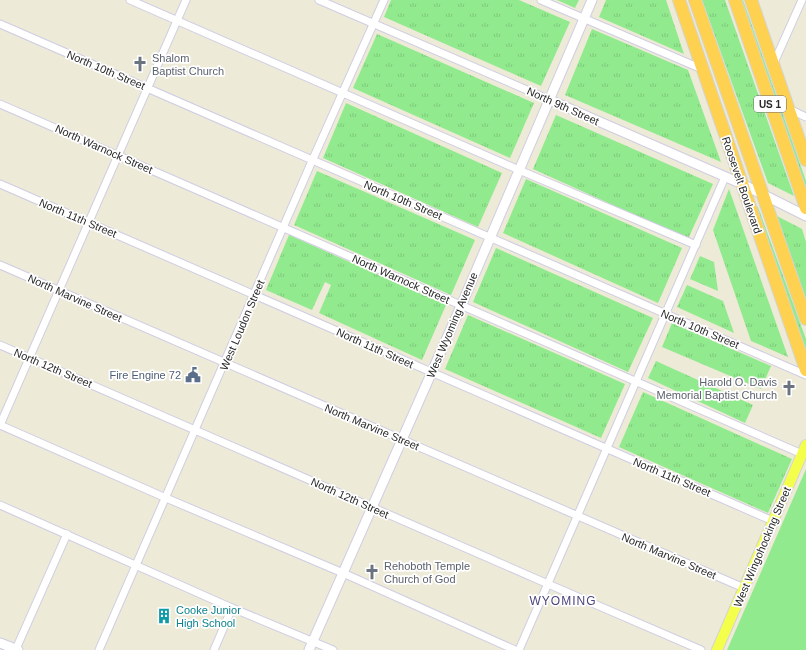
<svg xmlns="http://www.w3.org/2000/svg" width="806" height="650" viewBox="0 0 806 650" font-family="Helvetica,sans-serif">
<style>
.grass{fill:url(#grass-tufts)}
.park{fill:#92ea8e}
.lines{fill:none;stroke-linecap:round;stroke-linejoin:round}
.street-casing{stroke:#d0cde3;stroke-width:9}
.secondary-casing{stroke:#d0cde3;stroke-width:11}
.primary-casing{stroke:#d4d4d4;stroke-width:12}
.highway-casing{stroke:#d4d4d4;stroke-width:14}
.street{stroke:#fff;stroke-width:7}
.secondary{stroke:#fff;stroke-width:9}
.primary{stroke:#f3ff4b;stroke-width:10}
.highway{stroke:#ffd151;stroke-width:12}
.labels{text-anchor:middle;stroke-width:3.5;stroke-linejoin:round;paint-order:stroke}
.shield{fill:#fff;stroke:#686868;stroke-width:1}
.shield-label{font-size:10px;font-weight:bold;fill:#282828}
.worship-label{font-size:11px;fill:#5b616d;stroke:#fff;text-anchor:start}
.street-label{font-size:11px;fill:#282828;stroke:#fff}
.service-label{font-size:11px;fill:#4e5e75;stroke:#fff;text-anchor:end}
.culture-label{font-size:11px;fill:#0d838f;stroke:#fff;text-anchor:start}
.neighbourhood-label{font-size:12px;letter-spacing:1px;fill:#4b447d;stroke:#fff}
</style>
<defs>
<pattern id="grass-tufts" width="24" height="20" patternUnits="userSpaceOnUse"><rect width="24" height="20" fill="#92ea8e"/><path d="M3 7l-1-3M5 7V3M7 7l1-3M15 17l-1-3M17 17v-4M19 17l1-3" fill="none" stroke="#7ec97a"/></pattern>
</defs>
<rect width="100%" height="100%" fill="#edead8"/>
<g class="grass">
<path d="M 391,0 L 519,0 L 570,22 L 541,86 L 384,17 Z"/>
<path d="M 557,0 L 579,0 L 575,8 Z"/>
<path d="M 606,0 L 666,0 L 684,54 L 599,17 Z"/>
<path d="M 702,0 L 725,0 L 794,196 L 768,183 Z"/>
<path d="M 740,0 L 743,0 L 806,181 L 806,190 Z"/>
<path d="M 592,29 L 688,70 L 721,162 L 565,95 Z"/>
<path d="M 377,34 L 534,103 L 510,158 L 353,88 Z"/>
<path d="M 346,103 L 502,173 L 478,227 L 323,158 Z"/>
<path d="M 556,115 L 713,184 L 688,239 L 533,169 Z"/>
<path d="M 317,171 L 475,240 L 451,295 L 294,225 Z"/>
<path d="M 526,179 L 682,248 L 658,303 L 503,233 Z"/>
<path d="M 729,189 L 788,357 L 751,341 L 713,230 Z"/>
<path d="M 754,205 L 758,207 L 806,339 L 806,353 Z"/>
<path d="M 775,215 L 802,229 L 806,242 L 806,300 Z"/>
<path d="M 289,235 L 446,305 L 422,360 L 319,313 L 331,285 L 325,282 L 312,310 L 266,290 Z"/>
<path d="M 496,248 L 653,318 L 628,372 L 473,302 Z"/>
<path d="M 700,256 L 714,262 L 718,291 L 690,279 Z"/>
<path d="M 687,285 L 723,301 L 734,333 L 677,307 Z"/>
<path d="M 468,315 L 625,384 L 601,438 L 445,369 Z"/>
<path d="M 672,323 L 771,366 L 761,389 L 662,347 Z"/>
<path d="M 656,361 L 753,405 L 745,423 L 648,378 Z"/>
<path d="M 643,392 L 792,459 L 768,513 L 619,447 Z"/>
</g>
<path class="park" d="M 806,469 L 806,650 L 727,650 Z"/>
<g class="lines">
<defs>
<g id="street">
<path d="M 130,0 L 519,170 L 696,245"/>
<path d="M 319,0 L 550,100"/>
<path d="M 541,0 L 702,69"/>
<path d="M 0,24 L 806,375"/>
<path d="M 773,65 L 802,0"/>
<path d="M 0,104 L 802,454"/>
<path d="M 789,109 L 806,117"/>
<path d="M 0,184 L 773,521"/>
<path d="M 0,265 L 744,588"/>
<path d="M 0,345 L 548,584 L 701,650"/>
<path d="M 0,425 L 166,498 L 343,573 L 515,650"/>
<path d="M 0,425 L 186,0"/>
<path d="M 0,505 L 232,608 L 333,650"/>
<path d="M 16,649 L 67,534"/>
<path d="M 99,650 L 312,161 L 384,0"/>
<path d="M 214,650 L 232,608"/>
<path d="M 519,650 L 725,177"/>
</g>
<g id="secondary">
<path d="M 550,100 L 742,184 L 806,216"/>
<path d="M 0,643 L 18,650"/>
<path d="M 309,650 L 461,306 L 592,0"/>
</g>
<path id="primary" d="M 717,650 L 806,445"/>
<g id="highway">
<path d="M 679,0 L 806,370"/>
<path d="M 695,0 L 806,319"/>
<path d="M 735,0 L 806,208"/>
<path d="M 751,0 L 806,160"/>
</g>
</defs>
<use href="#street" class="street-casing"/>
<use href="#secondary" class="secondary-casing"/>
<use href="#primary" class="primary-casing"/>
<use href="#highway" class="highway-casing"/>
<use href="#street" class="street"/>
<use href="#secondary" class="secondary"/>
<use href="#primary" class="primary"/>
<use href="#highway" class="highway"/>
</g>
<defs>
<symbol id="church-bare" viewBox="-9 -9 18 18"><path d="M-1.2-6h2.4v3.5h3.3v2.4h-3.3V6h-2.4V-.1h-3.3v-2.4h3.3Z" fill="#6b7280" stroke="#fff" stroke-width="2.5" paint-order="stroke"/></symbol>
<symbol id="civic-bare" viewBox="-9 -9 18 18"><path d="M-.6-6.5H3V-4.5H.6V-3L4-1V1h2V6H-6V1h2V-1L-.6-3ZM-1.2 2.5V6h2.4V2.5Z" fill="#5c6f8a" stroke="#fff" stroke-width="2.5" paint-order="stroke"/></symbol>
<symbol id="building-bare" viewBox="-9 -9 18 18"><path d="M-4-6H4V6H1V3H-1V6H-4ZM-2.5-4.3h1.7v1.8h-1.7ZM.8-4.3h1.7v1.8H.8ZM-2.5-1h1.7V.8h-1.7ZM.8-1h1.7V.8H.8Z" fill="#0f9aa8" stroke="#fff" stroke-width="2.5" paint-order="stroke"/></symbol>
</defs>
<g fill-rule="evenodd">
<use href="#church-bare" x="129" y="53" width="22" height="22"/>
<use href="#civic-bare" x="182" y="364" width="22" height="22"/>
<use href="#church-bare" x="778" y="377" width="22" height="22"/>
<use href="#church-bare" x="361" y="561" width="22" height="22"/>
<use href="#building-bare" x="153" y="605" width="22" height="22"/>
</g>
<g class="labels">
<rect class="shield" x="754" y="96" width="32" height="16" rx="3"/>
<g class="shield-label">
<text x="770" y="108">US 1</text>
</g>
<g class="worship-label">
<text x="152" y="62">Shalom<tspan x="152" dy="13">Baptist Church</tspan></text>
<text x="777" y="386" text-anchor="end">Harold O. Davis<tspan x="777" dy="13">Memorial Baptist Church</tspan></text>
<text x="384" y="570">Rehoboth Temple<tspan x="384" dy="13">Church of God</tspan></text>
</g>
<g class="street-label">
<text transform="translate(106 70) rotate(23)" y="4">North 10th Street</text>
<text transform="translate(563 106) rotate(24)" y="4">North 9th Street</text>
<text transform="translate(104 149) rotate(24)" y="4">North Warnock Street</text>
<text transform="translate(742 185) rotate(71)" y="4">Roosevelt Boulevard</text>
<text transform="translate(403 200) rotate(23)" y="4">North 10th Street</text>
<text transform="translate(78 218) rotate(23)" y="4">North 11th Street</text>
<text transform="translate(401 279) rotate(24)" y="4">North Warnock Street</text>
<text transform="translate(75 298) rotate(24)" y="4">North Marvine Street</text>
<text transform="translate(242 325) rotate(-67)" y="4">West Loudon Street</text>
<text transform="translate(452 325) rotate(-67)" y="4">West Wyoming Avenue</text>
<text transform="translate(700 329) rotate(23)" y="4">North 10th Street</text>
<text transform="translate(375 348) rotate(24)" y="4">North 11th Street</text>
<text transform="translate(53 368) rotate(23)" y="4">North 12th Street</text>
<text transform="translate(372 427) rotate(23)" y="4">North Marvine Street</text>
<text transform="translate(672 477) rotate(23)" y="4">North 11th Street</text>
<text transform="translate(350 498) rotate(24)" y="4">North 12th Street</text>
<text transform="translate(762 547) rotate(-67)" y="4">West Wingohocking Street</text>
<text transform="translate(669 556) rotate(23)" y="4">North Marvine Street</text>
</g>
<g class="service-label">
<text x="181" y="379">Fire Engine 72</text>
</g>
<g class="culture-label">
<text x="176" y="614">Cooke Junior<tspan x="176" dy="13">High School</tspan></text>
</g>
<g class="neighbourhood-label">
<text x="563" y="605">WYOMING</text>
</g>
</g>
</svg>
